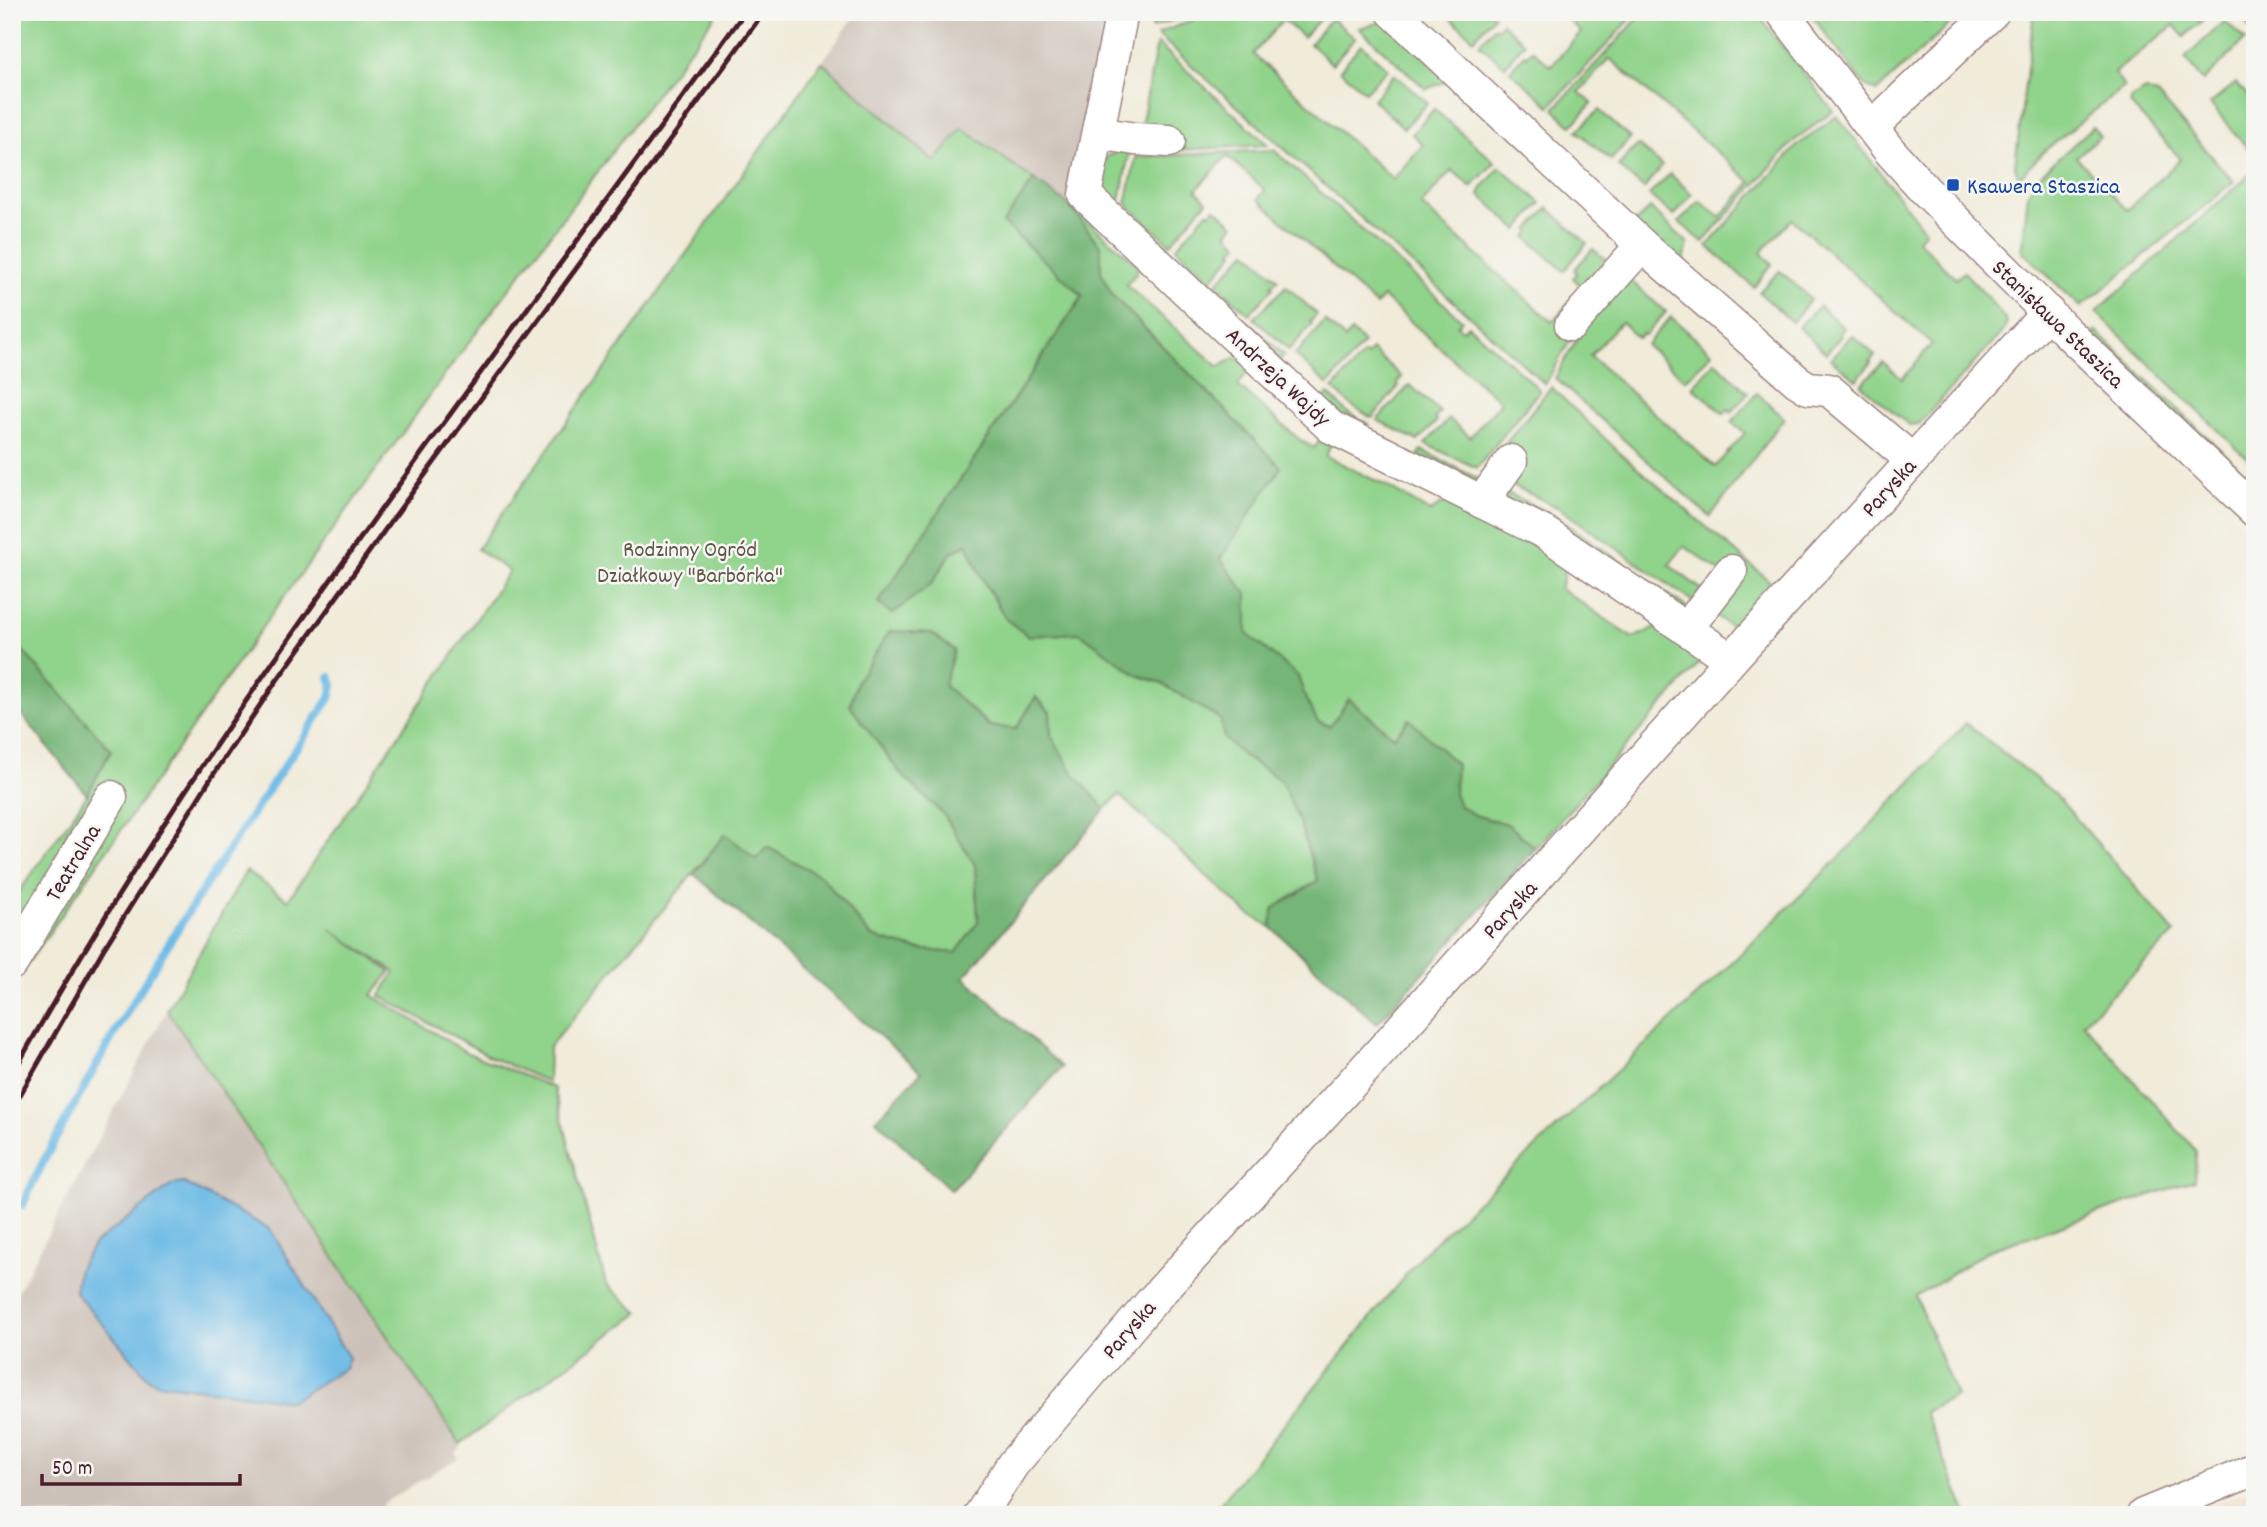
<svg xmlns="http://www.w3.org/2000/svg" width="2267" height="1527" viewBox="0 0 2267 1527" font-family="Dekko,sans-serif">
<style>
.built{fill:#efd6bc}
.industrial{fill:#cdc2b9}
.green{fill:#90d38b;stroke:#6d795b;stroke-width:2}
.forest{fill:#74b577;stroke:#5f6a51;stroke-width:2}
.water{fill:#6ab9e5;stroke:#5a6c88;stroke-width:2}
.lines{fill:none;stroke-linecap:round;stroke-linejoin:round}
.stream{stroke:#6ab9e5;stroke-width:8}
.street-casing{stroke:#9e8582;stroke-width:35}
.street{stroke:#fff;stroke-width:32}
.rail{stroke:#4a1f2b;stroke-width:5}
.transit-dot{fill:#1a4fb4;stroke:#f6f6f2;stroke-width:2.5}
.labels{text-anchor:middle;stroke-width:5;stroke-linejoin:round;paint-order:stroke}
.transit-label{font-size:23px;fill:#164399;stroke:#f6f6f2;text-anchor:start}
.street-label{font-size:23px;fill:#4a1f2b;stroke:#f6f6f2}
.park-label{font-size:23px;fill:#5f5548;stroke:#f6f6f2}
</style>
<rect width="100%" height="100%" fill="#f6f6f2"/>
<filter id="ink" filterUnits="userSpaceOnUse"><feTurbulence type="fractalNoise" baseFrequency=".0143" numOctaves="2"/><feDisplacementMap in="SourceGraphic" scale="14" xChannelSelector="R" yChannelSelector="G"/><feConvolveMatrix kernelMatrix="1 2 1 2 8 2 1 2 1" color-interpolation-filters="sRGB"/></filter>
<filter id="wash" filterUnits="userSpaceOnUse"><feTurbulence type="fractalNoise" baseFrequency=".00686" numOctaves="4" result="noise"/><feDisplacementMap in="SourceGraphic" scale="28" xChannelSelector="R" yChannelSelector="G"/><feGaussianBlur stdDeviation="1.57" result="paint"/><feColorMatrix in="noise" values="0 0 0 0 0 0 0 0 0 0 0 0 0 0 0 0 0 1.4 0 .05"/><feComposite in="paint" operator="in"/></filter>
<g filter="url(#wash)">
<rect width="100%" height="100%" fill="#f1ebd9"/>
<path class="built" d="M 2255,1488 L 2255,1515 L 2187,1515 Z"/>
<g class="industrial">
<path d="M 858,12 L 1107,12 L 1068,204 L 962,128 L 935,163 L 822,62 Z"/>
<path d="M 167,1010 L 460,1444 L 461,1448 L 455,1453 L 458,1458 L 382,1504 L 388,1515 L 12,1515 L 12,1302 Z"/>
</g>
<g class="green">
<path d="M 12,12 L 718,12 L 446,373 L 264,625 L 12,986 L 12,902 L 87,795 L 111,751 L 12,639 Z"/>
<path d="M 1155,12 L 1196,12 L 1152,28 Z"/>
<path d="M 1213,12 L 1326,13 L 1303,37 L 1283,20 L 1253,54 L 1393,179 L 1423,145 L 1412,134 L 1434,109 L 1495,162 L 1471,187 L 1452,170 L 1421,205 L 1552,322 L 1583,288 L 1573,278 L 1577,273 L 1574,270 L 1593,249 L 1613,266 L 1545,384 L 1158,35 L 1159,33 Z"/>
<path d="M 1450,12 L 1490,12 L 1494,16 L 1474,39 L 1447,15 Z"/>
<path d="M 1560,12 L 1637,12 L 1550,106 L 1510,71 L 1525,54 L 1527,56 L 1532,50 L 1551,66 L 1581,32 Z"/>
<path d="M 1644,12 L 1756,12 L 1833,111 L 1794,141 L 1703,242 L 1679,222 L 1700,201 L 1720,217 L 1751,182 L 1609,58 L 1579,92 L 1592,103 L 1572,126 L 1554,109 Z"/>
<path d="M 1809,12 L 1917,12 L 1926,21 L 1935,12 L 1963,12 L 1877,91 L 1866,87 Z"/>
<path d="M 2034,12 L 2186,12 L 2203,20 L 2184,37 L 2174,25 L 2114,73 L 2124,87 L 2043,152 L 2019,178 L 2015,166 Z"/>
<path d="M 2237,12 L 2255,12 L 2255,29 L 2252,31 Z"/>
<path d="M 1331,18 L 1355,38 L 1332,64 L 1310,44 Z"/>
<path d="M 1384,21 L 1451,80 L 1426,89 L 1359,28 Z"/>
<path d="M 2225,21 L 2245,40 L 2203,81 L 2185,58 Z"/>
<path d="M 1502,23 L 1524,43 L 1505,66 L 1479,44 L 1494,27 L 1497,29 Z"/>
<path d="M 1157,43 L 1268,145 L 1146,152 L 1140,132 Z"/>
<path d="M 1361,44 L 1388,69 L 1365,92 L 1340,70 Z"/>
<path d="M 822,62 L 935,162 L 962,128 L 1034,180 L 1003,223 L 1083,295 L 878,603 L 931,584 L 952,552 L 968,544 L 982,578 L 1006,619 L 1028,636 L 1080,633 L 1137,675 L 1159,682 L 1220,719 L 1243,756 L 1281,780 L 1299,821 L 1318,882 L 1301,890 L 1273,909 L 1271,927 L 1247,913 L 1119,795 L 1105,809 L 1074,774 L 1051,736 L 1050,712 L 1035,698 L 1016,729 L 990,726 L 943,685 L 891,631 L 857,681 L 901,774 L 944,815 L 975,865 L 978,923 L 956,953 L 915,949 L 872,937 L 821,876 L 756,859 L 725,835 L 549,1047 L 548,1082 L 493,1058 L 380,996 L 395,972 L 330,929 L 391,972 L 372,995 L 468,1053 L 554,1088 L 606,1284 L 639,1313 L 460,1444 L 167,1010 L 246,871 L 288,900 L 509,571 L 477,549 Z"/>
<path d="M 1394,74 L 1428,103 L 1404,128 L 1373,100 Z"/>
<path d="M 2236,83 L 2255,103 L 2255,157 L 2210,104 Z"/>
<path d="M 2146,90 L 2157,94 L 2234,182 L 2081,307 L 2022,251 L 2028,193 L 2041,174 L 2093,127 L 2100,136 L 2076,157 L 2127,210 L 2181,159 L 2130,104 L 2132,98 Z"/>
<path d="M 1599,110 L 1630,138 L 1611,160 L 1577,131 Z"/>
<path d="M 1837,116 L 1925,231 L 1918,240 L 1956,279 L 1964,272 L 1989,299 L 2007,322 L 2005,329 L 1919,424 L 1909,425 L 1861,385 L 1883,362 L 1902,379 L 1932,344 L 1792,219 L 1761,253 L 1772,264 L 1754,287 L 1707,246 L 1798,145 Z"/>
<path d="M 1638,145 L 1662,166 L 1644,189 L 1618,166 Z"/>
<path d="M 1130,148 L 1119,205 L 1167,248 L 1162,254 L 1103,201 L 1096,177 L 1107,156 Z"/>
<path d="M 1274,150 L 1462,320 L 1457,326 L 1463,330 L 1468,325 L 1540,390 L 1477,468 L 1425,444 L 1449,419 L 1470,437 L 1501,402 L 1383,297 L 1376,305 L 1258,199 L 1265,190 L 1227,156 L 1196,190 L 1207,201 L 1170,244 L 1126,204 L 1136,157 Z"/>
<path d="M 1500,167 L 1541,203 L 1518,230 L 1479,194 L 1482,188 Z"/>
<path d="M 2255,170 L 2255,466 L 2096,312 Z"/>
<path d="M 1670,174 L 1692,194 L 1674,216 L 1649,195 Z"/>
<path d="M 1068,204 L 1137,264 L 1137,272 L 1126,285 L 1219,367 L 1234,358 C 1242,360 1247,363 1248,371 L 1238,386 L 1300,440 L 1314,448 L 1323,436 L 1332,440 L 1326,456 L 1388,487 L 1430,512 L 1441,504 L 1451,500 C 1474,512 1548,544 1561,562 C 1567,570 1563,579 1560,588 L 1633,638 L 1657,627 L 1704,658 L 1536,848 L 1507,824 L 1474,815 L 1460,806 L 1454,794 L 1456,764 L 1409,720 L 1394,737 L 1330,727 L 1318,722 L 1306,700 L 1298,676 L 1247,634 L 1247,594 L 1220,559 L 1281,467 L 1112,295 L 1101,272 L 1101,247 Z"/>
<path d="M 1215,208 L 1234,225 L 1227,233 L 1239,244 L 1232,251 L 1234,253 L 1211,280 L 1176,248 L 1207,212 L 1210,214 Z"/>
<path d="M 1548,208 L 1587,243 L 1564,271 L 1526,237 L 1531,232 L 1529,230 Z"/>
<path d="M 1650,208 L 1688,243 L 1683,266 L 1632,225 Z"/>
<path d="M 1247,251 L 1278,279 L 1271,286 L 1273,288 L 1249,314 L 1216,284 Z"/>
<path d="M 1780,271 L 1811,299 L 1792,322 L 1759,292 Z"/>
<path d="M 1625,276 L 1666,312 L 1645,335 L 1642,334 L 1638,338 L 1621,322 L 1590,356 L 1715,467 L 1745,433 L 1732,422 L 1757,393 L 1784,418 L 1710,517 L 1555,378 L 1581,332 Z"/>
<path d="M 1286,286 L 1317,314 L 1310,322 L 1312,324 L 1289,350 L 1254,318 Z"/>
<path d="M 1820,306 L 1844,328 L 1839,334 L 1841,336 L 1826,353 L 1798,327 Z"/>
<path d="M 1671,317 L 1712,353 L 1686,380 L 1646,345 Z"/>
<path d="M 1325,321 L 1345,339 L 1352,332 L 1364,343 L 1328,385 L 1295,355 Z"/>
<path d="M 1249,323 L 1284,355 L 1280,360 L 1244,328 Z"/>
<path d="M 2096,331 L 2255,483 L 2255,493 L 2092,336 Z"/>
<path d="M 1852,335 L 1875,355 L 1870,361 L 1871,363 L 1856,380 L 1831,359 Z"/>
<path d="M 1372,350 L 1402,377 L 1397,383 L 1399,386 L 1372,418 L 1352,406 L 1333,389 L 1364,354 L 1367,356 Z"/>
<path d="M 1715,361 L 1748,393 L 1731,412 L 1728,409 L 1724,414 L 1693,387 Z"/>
<path d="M 1410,385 L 1440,412 L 1435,418 L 1437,421 L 1418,441 L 1377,420 Z"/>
<path d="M 1551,387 L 1620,453 L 1773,584 L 1733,628 L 1708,610 L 1722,573 L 1684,546 L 1669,565 L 1705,592 L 1696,604 L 1559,508 L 1506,482 L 1482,473 Z"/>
<path d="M 1328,394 L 1348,413 L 1368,424 L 1365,430 L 1346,420 L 1323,400 Z"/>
<path d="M 1421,450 L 1486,483 L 1482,486 L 1418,456 Z"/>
<path d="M 1503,491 L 1555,516 L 1689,609 L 1680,610 L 1507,500 Z"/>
<path d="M 1966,723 L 2055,794 L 2175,933 L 2083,1023 L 2196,1151 L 2195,1180 L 1987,1251 L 1916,1297 L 1956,1396 L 1925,1412 L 1967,1515 L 1211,1515 L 1424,1252 L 1714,980 L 1848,849 Z"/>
</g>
<g class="forest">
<path d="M 1034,180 L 1068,204 L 1101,247 L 1101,272 L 1112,295 L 1281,467 L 1220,559 L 1247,594 L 1247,634 L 1298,676 L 1306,700 L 1318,722 L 1330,726 L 1349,699 L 1394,737 L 1409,719 L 1456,764 L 1454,794 L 1460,806 L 1474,815 L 1507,824 L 1536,848 L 1377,1024 L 1271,927 L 1273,909 L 1318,881 L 1299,821 L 1281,780 L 1243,756 L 1224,738 L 1220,719 L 1159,682 L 1137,675 L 1080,633 L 1028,636 L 1006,619 L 982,578 L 967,544 L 952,552 L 931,584 L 892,614 L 878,603 L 1083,296 L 1003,223 Z"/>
<path d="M 890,631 L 931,633 L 954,650 L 944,685 L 989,726 L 1016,729 L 1036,697 L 1050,712 L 1051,736 L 1074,774 L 1105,809 L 964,977 L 1062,1067 L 951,1190 L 876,1120 L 921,1072 L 694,874 L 725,834 L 756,859 L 767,847 L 821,876 L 872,937 L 915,949 L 956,953 L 978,922 L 975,865 L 944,815 L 901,774 L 850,706 L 857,681 Z"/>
<path d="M 12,639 L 111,750 L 87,795 L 12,703 Z"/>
</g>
<path class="water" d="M 184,1183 L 270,1229 L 349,1358 L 345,1368 L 291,1401 L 158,1383 L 150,1380 L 75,1292 L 79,1268 L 94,1244 L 172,1185 Z"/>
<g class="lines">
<path class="stream" d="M 23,1205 C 42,1160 67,1119 90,1077 C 162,946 247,822 330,698 L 333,685 L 330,677"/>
</g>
</g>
<g filter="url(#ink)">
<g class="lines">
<defs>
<g id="street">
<path d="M 1122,12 L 1085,195 L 1331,427 L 1545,533 L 1717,650 L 1730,661"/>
<path d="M 1393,12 L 1642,245 L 1797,381 L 1808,388 L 1829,390 L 1912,460"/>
<path d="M 1782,12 L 1889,150 L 1924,189 L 2069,334 L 2255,511"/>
<path d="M 1872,127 L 1993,12"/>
<path d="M 1098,133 L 1135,139 L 1169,141"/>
<path d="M 1571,325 L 1642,245"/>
<path d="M 1482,502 L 1511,461"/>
<path d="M 1686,629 L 1731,571"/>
<path d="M 12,963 L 111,797"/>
<path d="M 980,1515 L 1013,1464 L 1153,1300 L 1382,1050 L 1730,661 L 2048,312"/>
<path d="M 2143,1515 L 2255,1469"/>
</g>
</defs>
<use href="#street" class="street-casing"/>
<use href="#street" class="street"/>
<g class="rail">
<path d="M 12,1075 C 138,849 286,639 438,431 C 540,291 642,152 745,12"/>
<path d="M 12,1109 L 103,950 L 211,778 L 275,683 L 392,520 L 764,12"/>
</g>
</g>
</g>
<rect class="transit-dot" x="1946" y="178" width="14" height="14" rx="3.5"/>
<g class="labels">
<g class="transit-label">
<text x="1967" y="193">Ksawera Staszica</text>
</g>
<g class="street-label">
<text transform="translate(2059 323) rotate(44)" y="8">Stanisława Staszica</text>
<text transform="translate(1279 376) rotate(43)" y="8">Andrzeja Wajdy</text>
<text transform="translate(1888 487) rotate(-48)" y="8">Paryska</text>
<text transform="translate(72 862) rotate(-59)" y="8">Teatralna</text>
<text transform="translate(1509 909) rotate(-48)" y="8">Paryska</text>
<text transform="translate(1128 1329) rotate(-49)" y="8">Paryska</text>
</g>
<g class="park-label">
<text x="690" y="556">Rodzinny Ogród<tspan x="690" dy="26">Działkowy "Barbórka"</tspan></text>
</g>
</g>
<rect width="2267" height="1527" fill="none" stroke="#f6f6f2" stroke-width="42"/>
<path d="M42 1474v10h198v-10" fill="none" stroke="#4a1f2b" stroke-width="3.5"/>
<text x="52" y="1474" font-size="21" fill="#4a1f2b" stroke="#f6f6f2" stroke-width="5" paint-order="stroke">50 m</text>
</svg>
